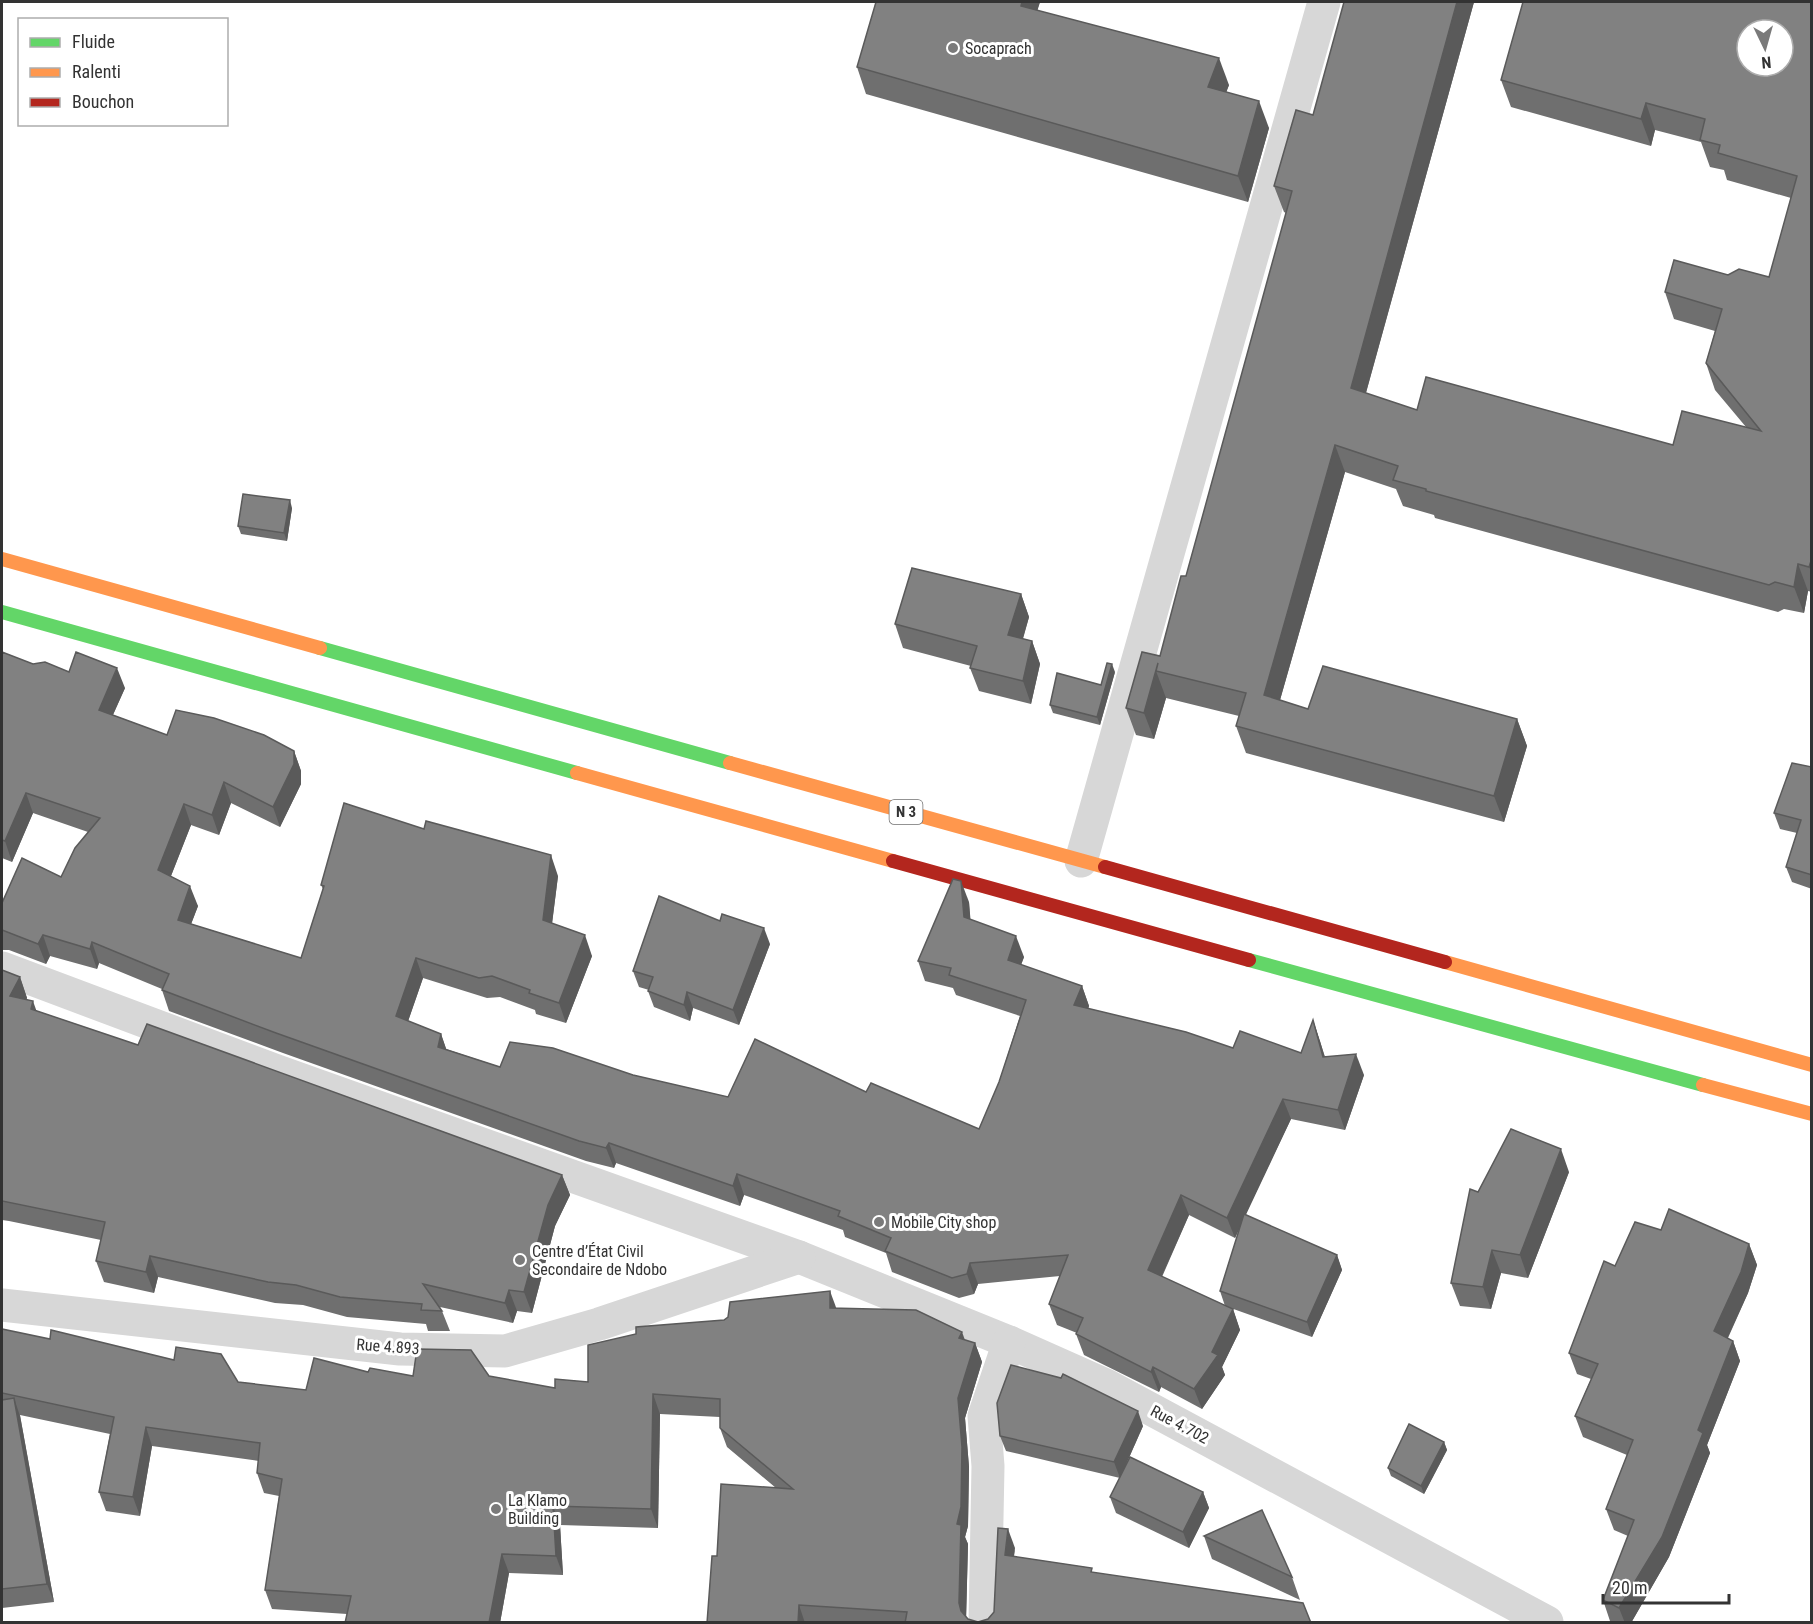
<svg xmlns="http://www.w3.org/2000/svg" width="1813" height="1624" viewBox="0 0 1813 1624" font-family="'Roboto Condensed',sans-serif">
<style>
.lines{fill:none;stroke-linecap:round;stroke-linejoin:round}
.street{stroke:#d7d7d7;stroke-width:33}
.fast{stroke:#63d668;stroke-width:14}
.slow{stroke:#ff974d;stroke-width:14}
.jam{stroke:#b3261e;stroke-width:14}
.wall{fill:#6f6f6f}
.shaded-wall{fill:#5a5a5a}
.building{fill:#818181;stroke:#5a5a5a;stroke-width:1.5;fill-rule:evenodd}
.poi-dot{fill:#7a7a7a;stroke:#fff;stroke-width:2}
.labels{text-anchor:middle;stroke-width:6;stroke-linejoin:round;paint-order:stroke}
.shield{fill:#fff;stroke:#707070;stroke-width:1.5}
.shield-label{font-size:15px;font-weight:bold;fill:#333}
.poi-label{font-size:16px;fill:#333;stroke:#fff;text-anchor:start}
.street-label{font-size:16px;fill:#333;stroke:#fff}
</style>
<rect width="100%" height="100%" fill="#fff"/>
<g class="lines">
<g class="street">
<path d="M 1081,861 L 1324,2"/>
<path d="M 2,968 L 277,1071 L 799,1257 L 1009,1342 L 1106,1385 L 1547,1622"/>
<path d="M 2,1305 L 400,1349 L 505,1351 L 599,1324 L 799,1257"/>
<path d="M 985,1622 L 988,1466 L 984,1416 L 1009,1342"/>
</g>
<g class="fast">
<path d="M 2,612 L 577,773"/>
<path d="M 320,648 L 730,763"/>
<path d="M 1249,960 L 1703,1085"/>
</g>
<g class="slow">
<path d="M 2,559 L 320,648"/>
<path d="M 730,763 L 1105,867"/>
<path d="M 577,773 L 893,861"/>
<path d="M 1445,962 L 1812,1065"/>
<path d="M 1703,1085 L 1812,1114"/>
</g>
<g class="jam">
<path d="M 893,861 L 1249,960"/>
<path d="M 1105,867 L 1445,962"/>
</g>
</g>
<g class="wall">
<path d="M 1040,2 L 1037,10 L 1229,85 L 1226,92 L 1269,128 L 1248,202 L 866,94 L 857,67 Z"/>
<path d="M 1474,2 L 1366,393 L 1417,410 L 1673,445 L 1746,427 L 1715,390 L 1706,363 L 1715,331 L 1674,319 L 1665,292 L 1728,275 L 1769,277 L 1791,198 L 1727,180 L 1724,170 L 1710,167 L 1701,142 L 1655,130 L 1651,146 L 1511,107 L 1501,80 L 1812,2 L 1812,592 L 1808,591 L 1804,613 L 1784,609 L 1778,612 L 1435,518 L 1434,515 L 1403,506 L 1396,489 L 1345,472 L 1280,700 L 1308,709 L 1517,719 L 1527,746 L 1504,822 L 1246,753 L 1236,726 L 1239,716 L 1166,698 L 1154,739 L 1136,735 L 1126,708 L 1160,656 L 1186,576 L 1286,213 L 1284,212 L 1274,186 L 1313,115 Z"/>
<path d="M 292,508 L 287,541 L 241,534 L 238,526 Z"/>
<path d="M 1021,594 L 1029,617 L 1023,639 L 1032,641 L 1040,664 L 1031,704 L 979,691 L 970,668 L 971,666 L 903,648 L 895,624 Z"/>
<path d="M 2,652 L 33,664 L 69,672 L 125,688 L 113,715 L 167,735 L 294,751 L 301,771 L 301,784 L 280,827 L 231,803 L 219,835 L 191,825 L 171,876 L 198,906 L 191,924 L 301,958 L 323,889 L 321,885 L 558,876 L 552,923 L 592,956 L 566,1023 L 536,1014 L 535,1010 L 500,997 L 487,998 L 423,978 L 408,1021 L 441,1034 L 446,1049 L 500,1067 L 633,1075 L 728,1097 L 866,1092 L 979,1129 L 999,1082 L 1020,1016 L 956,995 L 953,988 L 925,981 L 918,961 L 969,902 L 970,919 L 1024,957 L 1021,965 L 1082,986 L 1089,1006 L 1088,1009 L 1233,1048 L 1301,1053 L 1313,1020 L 1325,1057 L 1364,1075 L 1345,1130 L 1291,1119 L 1245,1215 L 1337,1255 L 1342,1270 L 1312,1337 L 1225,1306 L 1220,1291 L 1240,1227 L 1235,1238 L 1189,1215 L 1162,1277 L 1233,1309 L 1240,1330 L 1222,1367 L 1225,1375 L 1202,1409 L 1161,1387 L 1159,1392 L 1084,1355 L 1076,1334 L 1077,1333 L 1057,1325 L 1049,1304 L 1060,1276 L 978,1284 L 974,1294 L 959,1298 L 892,1272 L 886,1253 L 845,1237 L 843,1230 L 744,1195 L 740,1206 L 616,1163 L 614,1168 L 586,1161 L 283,1053 L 169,1011 L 162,990 L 162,989 L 99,963 L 97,969 L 50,956 L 46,964 L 9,950 L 2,950 L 2,903 L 61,877 L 88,832 L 33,813 L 12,862 L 2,858 Z"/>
<path d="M 1115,672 L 1100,725 L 1053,713 L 1050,705 L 1101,685 Z"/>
<path d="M 1812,767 L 1812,889 L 1792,882 L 1786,867 L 1797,833 L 1780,829 L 1774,813 Z"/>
<path d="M 770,944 L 739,1025 L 693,1008 L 690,1021 L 654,1007 L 648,991 L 649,990 L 639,987 L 633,971 Z"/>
<path d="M 2,970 L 20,977 L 27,998 L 26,1000 L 37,1011 L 138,1045 L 562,1175 L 570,1195 L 555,1226 L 532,1313 L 517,1311 L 513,1323 L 440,1307 L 442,1311 L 450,1331 L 428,1331 L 426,1324 L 347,1317 L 303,1305 L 275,1303 L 158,1277 L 154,1293 L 104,1282 L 96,1261 L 101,1240 L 9,1221 L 2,1220 Z"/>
<path d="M 1569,1172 L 1528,1278 L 1501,1273 L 1491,1309 L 1460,1306 L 1451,1283 L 1478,1192 Z"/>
<path d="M 1661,1230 L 1749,1244 L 1757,1265 L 1748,1293 L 1728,1338 L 1733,1341 L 1740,1361 L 1707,1445 L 1710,1453 L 1669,1557 L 1631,1623 L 1614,1623 L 1610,1621 L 1603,1600 L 1628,1536 L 1614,1530 L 1606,1509 L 1627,1455 L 1583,1437 L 1575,1416 L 1591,1379 L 1577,1374 L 1569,1353 L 1615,1266 Z"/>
<path d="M 836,1308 L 975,1343 L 982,1362 L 965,1418 L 969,1467 L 968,1526 L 965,1537 L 968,1544 L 966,1617 L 968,1619 L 978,1622 L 988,1619 L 994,1612 L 1015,1548 L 1014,1557 L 1093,1572 L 1311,1623 L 707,1623 L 717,1556 L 776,1488 L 727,1447 L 720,1428 L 720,1417 L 660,1414 L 658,1528 L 560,1525 L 563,1575 L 509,1573 L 500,1623 L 345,1623 L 347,1614 L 272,1609 L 265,1590 L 279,1496 L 264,1493 L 257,1473 L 259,1461 L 152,1446 L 140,1516 L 106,1511 L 99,1492 L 110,1434 L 20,1415 L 54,1602 L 2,1608 L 2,1329 L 238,1382 L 306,1390 L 368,1372 L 413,1376 L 489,1376 L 555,1388 L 588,1382 L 724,1320 Z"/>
<path d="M 1143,1426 L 1120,1478 L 1006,1451 L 1000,1436 Z"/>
<path d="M 1444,1442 L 1447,1450 L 1424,1494 L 1391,1476 L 1388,1468 Z"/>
<path d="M 1203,1492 L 1209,1508 L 1189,1548 L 1116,1513 L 1110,1497 Z"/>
<path d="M 1204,1536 L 1292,1577 L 1300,1600 L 1212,1559 Z"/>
</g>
<g class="shaded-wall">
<path d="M 1022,2 L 1040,2 L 1031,32 L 1021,6 Z"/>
<path d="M 1457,2 L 1474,2 L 1360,414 L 1351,388 Z"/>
<path d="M 1219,58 L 1229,85 L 1218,114 L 1208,87 Z"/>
<path d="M 1259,101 L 1269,128 L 1248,202 L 1238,176 Z"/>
<path d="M 1646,103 L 1655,130 L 1651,146 L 1641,119 Z"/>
<path d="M 1335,445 L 1345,472 L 1274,721 L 1264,695 Z"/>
<path d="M 290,500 L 292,508 L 287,541 L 284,533 Z"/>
<path d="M 1812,558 L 1812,573 L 1809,567 Z"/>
<path d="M 1798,564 L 1808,591 L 1804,613 L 1794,587 Z"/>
<path d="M 1021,594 L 1029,617 L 1017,658 L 1008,635 Z"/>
<path d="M 1032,641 L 1040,664 L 1031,704 L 1023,681 Z"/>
<path d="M 1112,664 L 1115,672 L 1100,725 L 1097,717 Z"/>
<path d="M 117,668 L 125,688 L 106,730 L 99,710 Z"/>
<path d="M 1156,671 L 1166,698 L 1154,739 L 1144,713 Z"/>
<path d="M 1517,719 L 1527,746 L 1504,822 L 1494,796 Z"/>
<path d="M 294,751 L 301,771 L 301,784 L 280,827 L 273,807 Z"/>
<path d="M 224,782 L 231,803 L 219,835 L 212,815 Z"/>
<path d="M 26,793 L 33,813 L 12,862 L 5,841 Z"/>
<path d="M 184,804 L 191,825 L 165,891 L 158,870 Z"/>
<path d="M 551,855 L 558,876 L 550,940 L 543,920 Z"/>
<path d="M 961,881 L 969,902 L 972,937 L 964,917 Z"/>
<path d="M 190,886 L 198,906 L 185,940 L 178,920 Z"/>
<path d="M 764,928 L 770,944 L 739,1025 L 733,1010 Z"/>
<path d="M 43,935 L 50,956 L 46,964 L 38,944 Z"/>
<path d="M 585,935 L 592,956 L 566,1023 L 559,1003 Z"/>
<path d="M 1016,936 L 1024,957 L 1015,980 L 1008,960 Z"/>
<path d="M 92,942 L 99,963 L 97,969 L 90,949 Z"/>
<path d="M 416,958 L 423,978 L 403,1036 L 396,1016 Z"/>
<path d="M 20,977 L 27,998 L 17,1016 L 10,996 Z"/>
<path d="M 1082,986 L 1089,1006 L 1082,1026 L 1074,1005 Z"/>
<path d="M 687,992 L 693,1008 L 690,1021 L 684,1005 Z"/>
<path d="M 33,1001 L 40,1021 L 31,1009 Z"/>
<path d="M 1313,1020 L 1320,1041 L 1331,1078 L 1323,1057 Z"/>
<path d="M 441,1034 L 448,1054 L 438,1047 Z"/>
<path d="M 1356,1054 L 1364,1075 L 1345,1130 L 1338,1110 Z"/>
<path d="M 1283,1099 L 1291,1119 L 1235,1238 L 1227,1218 Z"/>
<path d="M 609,1143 L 616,1163 L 614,1168 L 606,1148 Z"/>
<path d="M 1561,1149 L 1569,1172 L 1528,1278 L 1520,1255 Z"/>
<path d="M 737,1174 L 744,1195 L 740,1206 L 733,1186 Z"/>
<path d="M 562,1175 L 570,1195 L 555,1226 L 532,1313 L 524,1292 L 548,1205 Z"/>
<path d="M 1181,1195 L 1189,1215 L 1155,1291 L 1148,1270 Z"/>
<path d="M 1749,1244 L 1757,1265 L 1748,1293 L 1721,1352 L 1714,1331 Z"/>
<path d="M 1492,1250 L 1501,1273 L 1491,1309 L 1483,1287 Z"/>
<path d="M 1337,1255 L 1342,1270 L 1312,1337 L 1307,1322 Z"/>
<path d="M 150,1256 L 158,1277 L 154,1293 L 146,1272 Z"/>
<path d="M 970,1263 L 978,1284 L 974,1294 L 967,1274 Z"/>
<path d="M 509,1290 L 517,1311 L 513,1323 L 505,1303 Z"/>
<path d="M 830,1291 L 837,1310 L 830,1308 Z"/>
<path d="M 1233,1309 L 1240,1330 L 1222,1367 L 1225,1375 L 1202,1409 L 1194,1389 Z"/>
<path d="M 962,1332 L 969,1351 L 959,1338 Z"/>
<path d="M 1733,1341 L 1740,1361 L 1707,1445 L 1710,1453 L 1669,1557 L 1631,1623 L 1625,1623 L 1619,1608 L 1698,1430 Z"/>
<path d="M 975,1343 L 982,1362 L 965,1418 L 969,1467 L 968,1526 L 965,1537 L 968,1544 L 966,1623 L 961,1611 L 959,1603 L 957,1524 L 958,1398 Z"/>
<path d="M 1153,1367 L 1161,1387 L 1159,1392 L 1151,1372 Z"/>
<path d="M 653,1394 L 660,1414 L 658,1528 L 651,1509 Z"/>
<path d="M 14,1398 L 20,1416 L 54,1602 L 47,1584 Z"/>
<path d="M 1138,1411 L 1143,1426 L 1120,1478 L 1114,1462 Z"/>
<path d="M 146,1427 L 152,1446 L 140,1516 L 133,1497 Z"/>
<path d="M 1444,1442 L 1447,1450 L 1424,1494 L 1421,1486 Z"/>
<path d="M 1203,1492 L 1209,1508 L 1189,1548 L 1183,1532 Z"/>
<path d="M 553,1506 L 560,1525 L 563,1575 L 556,1556 Z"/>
<path d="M 1008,1529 L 1015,1548 L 1011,1574 L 1005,1555 Z"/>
<path d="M 502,1554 L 509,1573 L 500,1623 L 489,1623 Z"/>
<path d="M 799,1605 L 805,1623 L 798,1623 Z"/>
</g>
<g class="building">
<path d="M 876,2 L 1022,2 L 1021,6 L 1219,58 L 1208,87 L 1259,101 L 1238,176 L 857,67 Z"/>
<path d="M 1344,2 L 1457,2 L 1351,388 L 1417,410 L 1426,377 L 1673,445 L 1682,411 L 1761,431 L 1706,363 L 1722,309 L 1665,292 L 1674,260 L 1728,275 L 1739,269 L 1769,277 L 1797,176 L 1718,153 L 1720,145 L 1700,140 L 1705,119 L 1646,103 L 1641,119 L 1501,80 L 1523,2 L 1812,2 L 1812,558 L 1809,567 L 1798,564 L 1794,587 L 1775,582 L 1769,585 L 1426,491 L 1426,489 L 1393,480 L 1398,466 L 1335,445 L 1264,695 L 1308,709 L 1323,666 L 1517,719 L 1494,796 L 1236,726 L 1246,693 L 1156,671 L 1158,663 L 1144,713 L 1126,708 L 1142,652 L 1160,656 L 1181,576 L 1186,576 L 1292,191 L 1274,186 L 1296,110 L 1313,115 ZM 1747,30 L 1783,30 L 1783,66 L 1747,66 Z"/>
<path d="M 243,494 L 290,500 L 284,533 L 238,526 Z"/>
<path d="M 912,568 L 1021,594 L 1008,635 L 1032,641 L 1023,681 L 970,668 L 977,646 L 895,624 Z"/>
<path d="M 2,652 L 33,664 L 45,662 L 69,672 L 76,652 L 117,668 L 99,710 L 167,735 L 176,710 L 214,718 L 264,735 L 294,751 L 294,764 L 273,807 L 224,782 L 212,815 L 184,804 L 158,870 L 190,886 L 178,920 L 301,958 L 324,886 L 321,885 L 344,803 L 424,829 L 426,821 L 551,855 L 543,920 L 585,935 L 559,1003 L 529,993 L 530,990 L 492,976 L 479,978 L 416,958 L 396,1016 L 441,1034 L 438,1047 L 500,1067 L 510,1042 L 553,1048 L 633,1075 L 728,1097 L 755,1039 L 866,1092 L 871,1083 L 979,1129 L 999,1082 L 1026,1000 L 949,975 L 951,968 L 918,961 L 953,879 L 961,881 L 964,917 L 1016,936 L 1008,960 L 1082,986 L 1074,1005 L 1186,1032 L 1233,1048 L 1240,1031 L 1301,1053 L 1313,1020 L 1323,1057 L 1356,1054 L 1338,1110 L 1283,1099 L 1227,1218 L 1181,1195 L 1148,1270 L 1233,1309 L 1212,1352 L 1218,1355 L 1194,1389 L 1153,1367 L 1151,1372 L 1076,1334 L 1083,1318 L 1049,1304 L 1068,1255 L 970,1263 L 967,1274 L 952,1278 L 885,1251 L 891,1238 L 838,1216 L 840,1211 L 737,1174 L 733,1186 L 609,1143 L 606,1148 L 579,1141 L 276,1033 L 162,990 L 169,974 L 92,942 L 90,949 L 43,935 L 38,944 L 2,930 L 2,903 L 22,858 L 61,877 L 75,848 L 100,818 L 26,793 L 5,841 L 2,840 Z"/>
<path d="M 1107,663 L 1112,664 L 1097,717 L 1050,705 L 1057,673 L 1101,685 Z"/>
<path d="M 1792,763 L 1812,767 L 1812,875 L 1786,867 L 1801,820 L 1774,813 Z"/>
<path d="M 659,896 L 720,921 L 722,914 L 764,928 L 733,1010 L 687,992 L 684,1005 L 648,991 L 653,977 L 633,971 Z"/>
<path d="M 2,970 L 20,977 L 10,996 L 33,1001 L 31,1009 L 138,1045 L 147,1024 L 562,1175 L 548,1205 L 524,1292 L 509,1290 L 505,1303 L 423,1284 L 442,1311 L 421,1310 L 422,1304 L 340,1297 L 296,1285 L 268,1282 L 150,1256 L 146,1272 L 96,1261 L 105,1222 L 2,1201 Z"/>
<path d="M 1511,1129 L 1561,1149 L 1520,1255 L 1492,1250 L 1483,1287 L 1451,1283 L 1470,1189 L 1478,1192 Z"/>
<path d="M 1669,1209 L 1749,1244 L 1741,1272 L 1714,1331 L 1733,1341 L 1698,1430 L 1703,1433 L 1662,1537 L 1619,1608 L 1603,1600 L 1634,1520 L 1606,1509 L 1633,1440 L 1575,1416 L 1598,1364 L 1569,1353 L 1604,1261 L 1615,1266 L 1635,1222 L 1661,1230 Z"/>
<path d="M 1244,1214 L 1337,1255 L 1307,1322 L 1220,1291 Z"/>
<path d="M 830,1291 L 830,1308 L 916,1310 L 962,1332 L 959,1338 L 975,1343 L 958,1398 L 962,1447 L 961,1507 L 957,1524 L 961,1525 L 959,1603 L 961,1611 L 968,1619 L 978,1622 L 988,1619 L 994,1612 L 998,1528 L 1008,1529 L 1005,1555 L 1092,1568 L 1091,1572 L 1303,1603 L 1311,1623 L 1180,1623 L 1173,1622 L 1173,1623 L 905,1623 L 907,1612 L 799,1605 L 798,1623 L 707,1623 L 712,1556 L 717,1556 L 721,1484 L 793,1489 L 720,1428 L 720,1399 L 653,1394 L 651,1509 L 553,1506 L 556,1556 L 502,1554 L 489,1623 L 345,1623 L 351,1596 L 265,1590 L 282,1479 L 257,1473 L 260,1443 L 146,1427 L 133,1497 L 99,1492 L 114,1417 L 2,1393 L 2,1329 L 50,1339 L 51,1330 L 174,1360 L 176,1347 L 221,1354 L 238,1382 L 306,1390 L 314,1358 L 368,1372 L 370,1368 L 413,1376 L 417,1349 L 471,1350 L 489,1376 L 555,1388 L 555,1379 L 588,1382 L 588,1345 L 636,1334 L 636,1327 L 724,1320 L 728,1317 L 730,1302 Z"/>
<path d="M 1011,1365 L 1061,1378 L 1063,1374 L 1138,1411 L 1114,1462 L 1000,1436 L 997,1403 Z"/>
<path d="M 14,1398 L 47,1584 L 2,1589 L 2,1400 Z"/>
<path d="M 1409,1424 L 1444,1442 L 1421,1486 L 1388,1468 Z"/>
<path d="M 1130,1457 L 1203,1492 L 1183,1532 L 1110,1497 Z"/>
<path d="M 1262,1510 L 1292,1577 L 1204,1536 Z"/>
</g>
<g class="poi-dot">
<circle cx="953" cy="48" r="6"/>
<circle cx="879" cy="1222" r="6"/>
<circle cx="520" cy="1260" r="6"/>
<circle cx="496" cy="1509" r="6"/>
</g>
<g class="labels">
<rect class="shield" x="889.5" y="800" width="33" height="24" rx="4.5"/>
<g class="shield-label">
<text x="906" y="817">N 3</text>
</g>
<g class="poi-label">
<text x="965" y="54">Socaprach</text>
<text x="891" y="1228">Mobile City shop</text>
<text x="532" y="1257">Centre d’État Civil<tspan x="532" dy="18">Secondaire de Ndobo</tspan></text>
<text x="508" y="1506">La Klamo<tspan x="508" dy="18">Building</tspan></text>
</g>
<g class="street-label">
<text transform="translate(388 1346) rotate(4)" y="6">Rue 4.893</text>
<text transform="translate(1180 1424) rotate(28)" y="6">Rue 4.702</text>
</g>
</g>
<rect width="1813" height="1624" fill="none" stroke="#333333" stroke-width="6"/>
<rect x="18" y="18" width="210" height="108" fill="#ffffff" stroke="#adadad" stroke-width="1.5"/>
<rect x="30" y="38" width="30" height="9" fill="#63d668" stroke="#adadad" stroke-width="1.5"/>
<text x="72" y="48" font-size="18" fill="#333333">Fluide</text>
<rect x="30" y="68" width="30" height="9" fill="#ff974d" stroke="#adadad" stroke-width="1.5"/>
<text x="72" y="78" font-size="18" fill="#333333">Ralenti</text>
<rect x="30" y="98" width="30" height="9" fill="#b3261e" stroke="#adadad" stroke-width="1.5"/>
<text x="72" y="108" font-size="18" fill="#333333">Bouchon</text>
<g transform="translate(1765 48) rotate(175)"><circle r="28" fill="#ffffff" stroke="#adadad" stroke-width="1.5"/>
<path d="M0-4.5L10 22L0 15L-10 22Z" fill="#7a7a7a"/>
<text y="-9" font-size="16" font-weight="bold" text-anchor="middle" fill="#333333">N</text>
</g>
<path d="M1603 1594v9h126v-9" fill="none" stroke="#333333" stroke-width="3"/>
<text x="1612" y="1594" font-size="18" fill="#333333" stroke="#ffffff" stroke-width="4.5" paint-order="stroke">20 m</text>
</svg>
